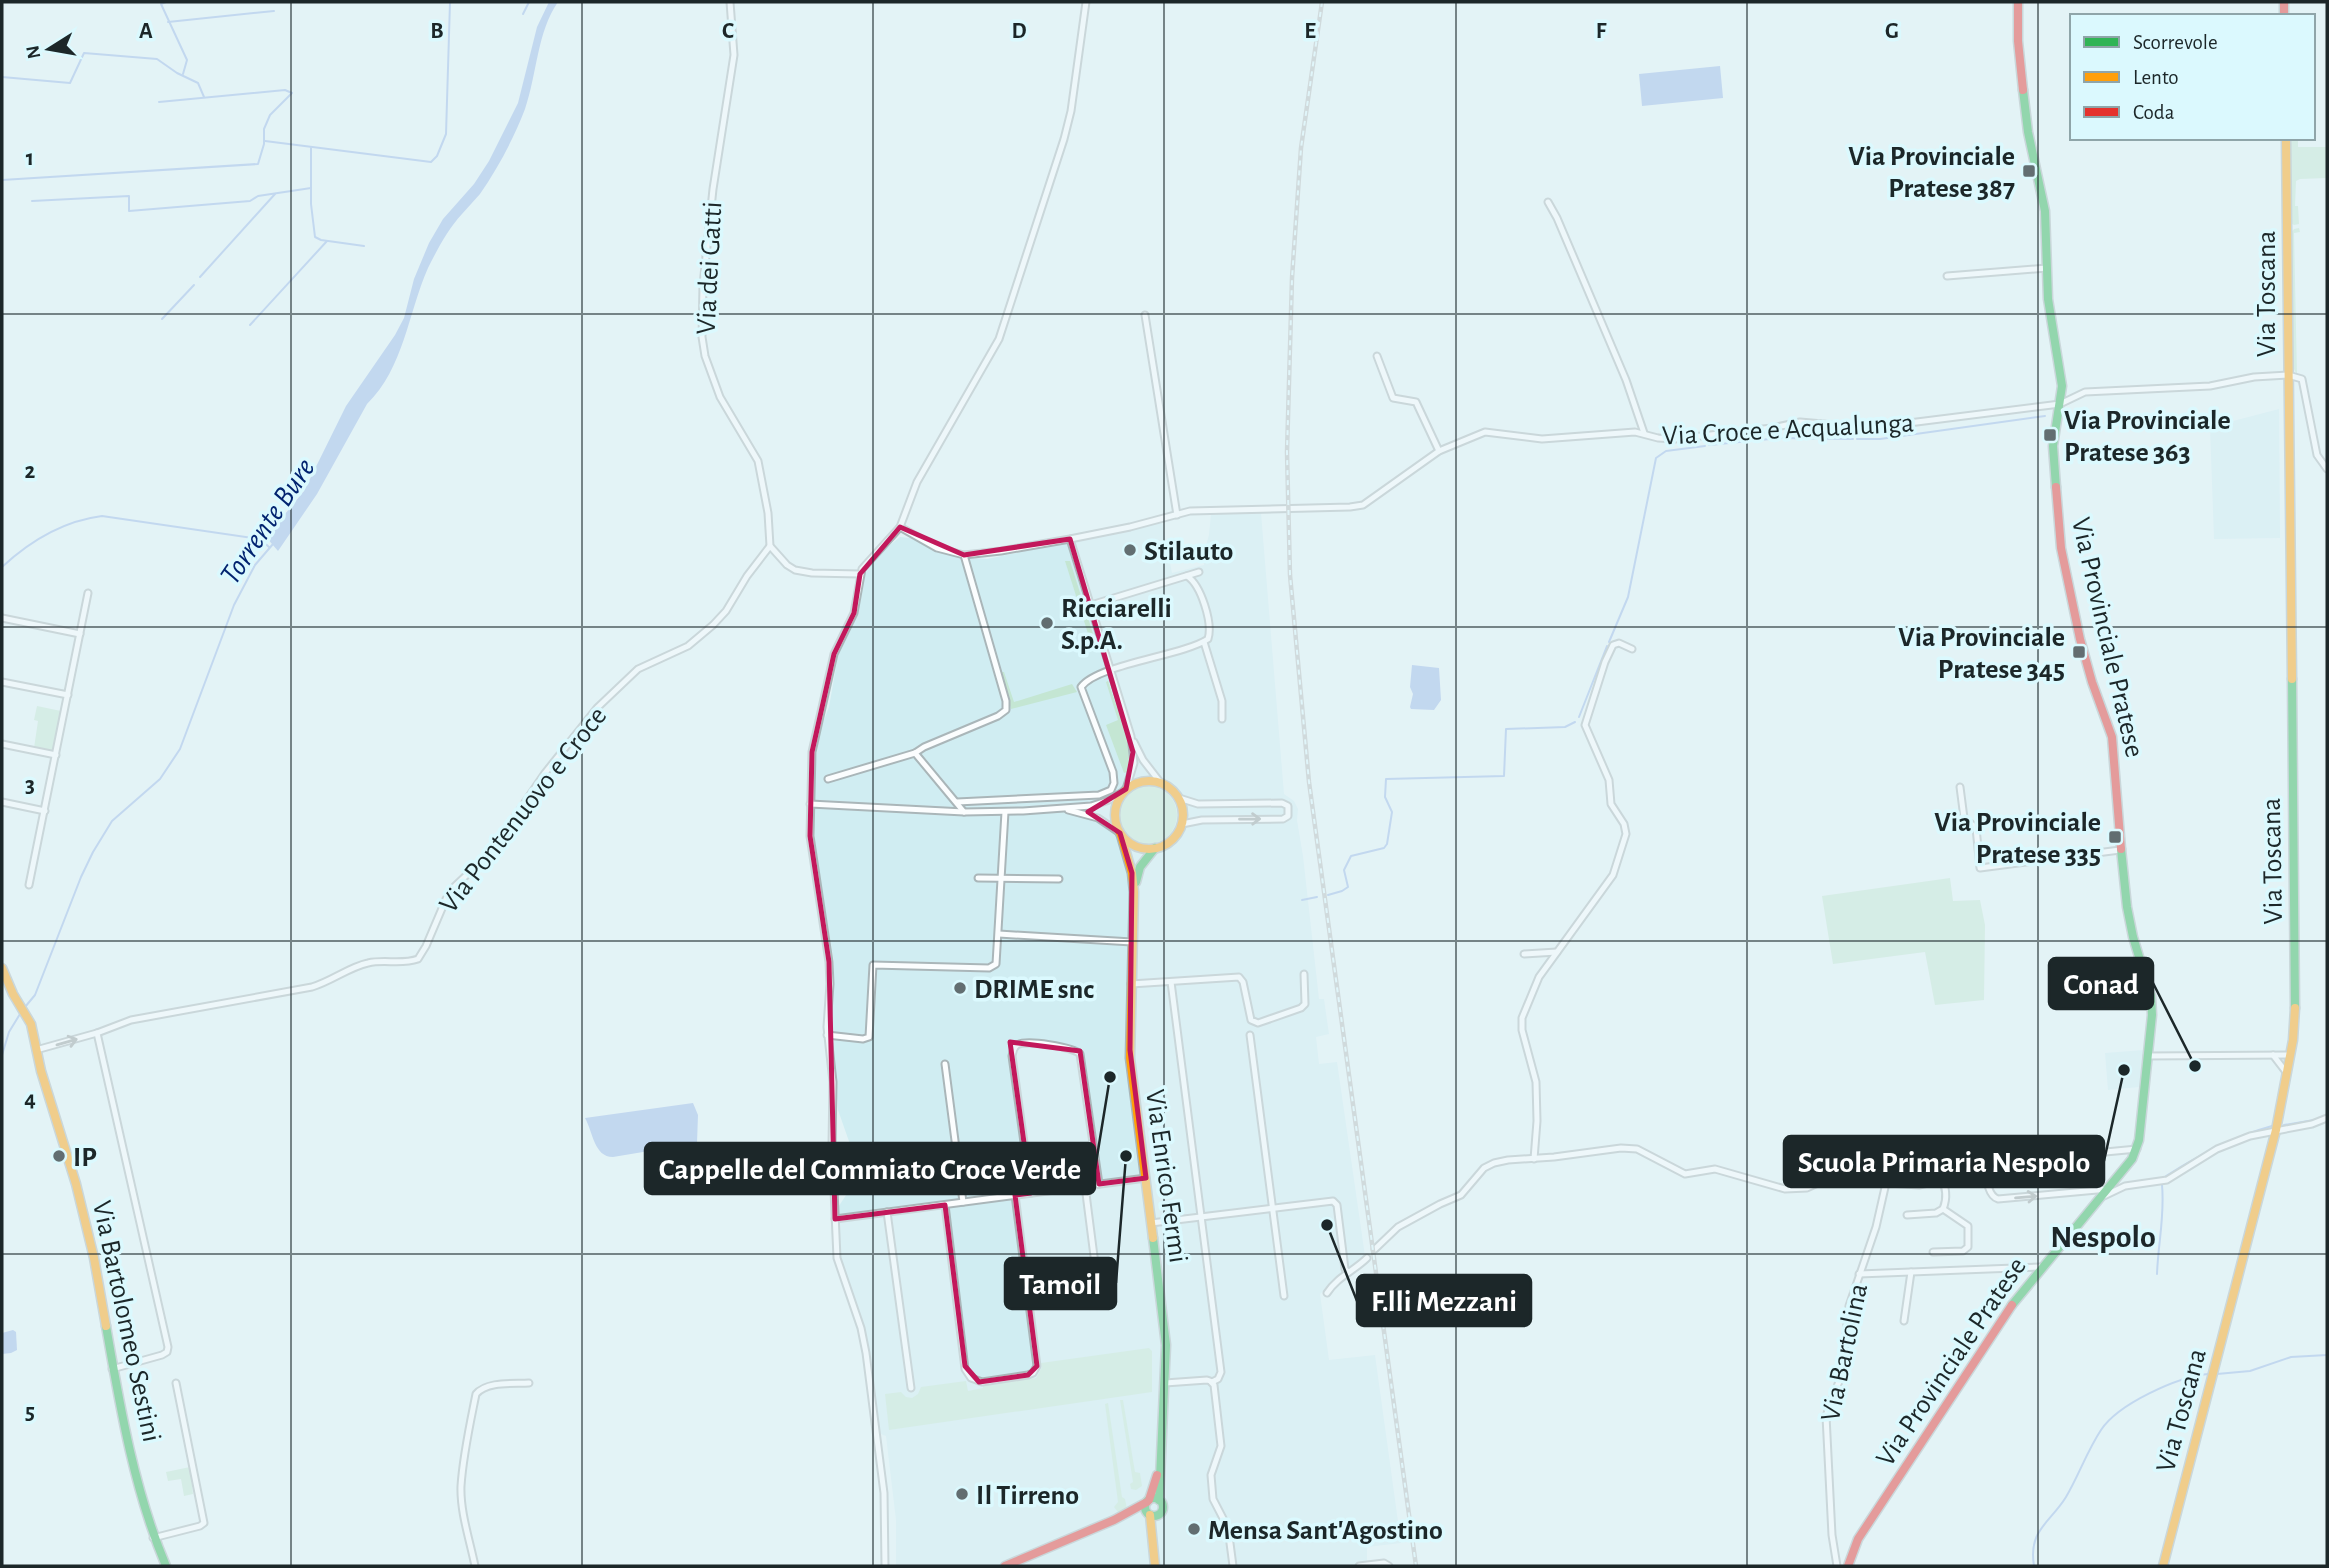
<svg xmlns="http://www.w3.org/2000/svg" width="2329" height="1568" viewBox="0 0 2329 1568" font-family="'Alegreya Sans',sans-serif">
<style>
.built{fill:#d0edf2}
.green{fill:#c4e6d3}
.water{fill:#9ab8e7}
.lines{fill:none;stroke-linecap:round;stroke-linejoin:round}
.stream{stroke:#9ab8e7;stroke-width:2}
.street-casing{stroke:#aab6b9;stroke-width:9}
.fast-casing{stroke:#aab6b9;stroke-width:11}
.slow-casing{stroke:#aab6b9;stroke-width:11}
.jam-casing{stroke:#aab6b9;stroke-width:11}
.street{stroke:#fbfdfe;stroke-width:5}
.fast{stroke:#30b455;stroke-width:8}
.slow{stroke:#ff9f0a;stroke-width:8}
.jam{stroke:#e5322d;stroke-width:8}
.rail-casing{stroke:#b8bdbd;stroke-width:4.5}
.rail{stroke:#dbf9fe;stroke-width:2;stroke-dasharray:5;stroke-linecap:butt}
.oneway{stroke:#979d9e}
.marked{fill:none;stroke:#c2185b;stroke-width:5;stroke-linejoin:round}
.grid{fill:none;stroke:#1c2729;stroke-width:2;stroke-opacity:0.55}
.poi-dot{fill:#626e71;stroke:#dbf9fe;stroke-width:2.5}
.labels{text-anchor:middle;stroke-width:7;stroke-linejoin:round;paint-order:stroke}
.poi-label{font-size:28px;font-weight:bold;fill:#1c2729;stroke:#dbf9fe;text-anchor:start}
.street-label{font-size:28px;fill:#1c2729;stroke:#dbf9fe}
.water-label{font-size:30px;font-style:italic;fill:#022470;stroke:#dbf9fe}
.quarter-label{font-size:32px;font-weight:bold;fill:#1c2729;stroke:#dbf9fe}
.grid-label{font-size:23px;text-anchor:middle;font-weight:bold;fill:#1c2729;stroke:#dbf9fe;stroke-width:7;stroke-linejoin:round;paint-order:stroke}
.leader{fill:none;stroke:#1c2729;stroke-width:2.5}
.callout-dot{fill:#1c2729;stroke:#dbf9fe;stroke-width:2.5}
.callout{fill:#1c2729;stroke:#1c2729;stroke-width:2.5}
.callout-label{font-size:30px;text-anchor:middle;font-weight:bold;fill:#fff}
</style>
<rect width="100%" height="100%" fill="#e3f3f6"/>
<g class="built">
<path d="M 2279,409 L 2280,538 L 2214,539 L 2210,427 Z"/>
<path d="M 1261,513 L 1284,794 L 1294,801 L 1298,809 L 1297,820 L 1303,856 L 1319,999 L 1324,999 L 1329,1034 L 1316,1037 L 1319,1064 L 1337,1062 L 1365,1256 L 1320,1294 L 1329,1360 L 1375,1355 L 1401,1543 L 1367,1547 L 1367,1566 L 896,1566 L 896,1520 L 886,1436 L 873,1431 L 860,1339 L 833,1256 L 831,1218 L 856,1180 L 856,1148 L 851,1147 L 838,1110 L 831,1025 L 834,962 L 816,855 L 814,827 L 814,774 L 820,730 L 829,707 L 839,650 L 857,617 L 865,574 L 878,555 L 900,537 L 910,538 L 954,556 L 987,559 L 1162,522 L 1172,573 L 1204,565 L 1203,555 L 1209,535 L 1211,514 Z"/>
<path d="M 2144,1050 L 2139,1087 L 2108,1090 L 2105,1053 Z"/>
</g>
<g class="green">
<path d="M 2298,138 L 2298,147 L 2327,147 L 2327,178 L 2300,179 L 2296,181 L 2295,206 L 2298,206 L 2299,224 L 2294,225 L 2291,223 L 2291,139 Z"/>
<path d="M 2299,228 L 2300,232 L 2294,233 L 2297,375 L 2293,367 L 2291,233 L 2294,229 Z"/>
<path d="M 1065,561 L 1070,561 L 1095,640 L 1091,643 Z"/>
<path d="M 1001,672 L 1004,672 L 1014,702 L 1072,684 L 1077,692 L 1011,709 Z"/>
<path d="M 1108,681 C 1116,707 1135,746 1127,772 L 1124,773 L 1106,725 L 1118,720 L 1106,682 Z"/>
<path d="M 37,706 L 61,711 L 52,752 L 34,748 L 38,721 L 34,720 Z"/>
<circle cx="1148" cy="815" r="29"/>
<path d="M 1950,878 L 1953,901 L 1980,900 L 1985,925 L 1984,1000 L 1935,1005 L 1925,952 L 1833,964 L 1822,896 Z"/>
<path d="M 1149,1348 L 1152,1351 L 1152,1392 L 889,1430 L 885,1394 L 901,1392 L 906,1397 L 912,1398 L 918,1394 L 921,1387 L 966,1381 L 968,1391 L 983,1388 L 983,1385 L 1036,1378 L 1042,1367 L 1041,1363 Z"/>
<path d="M 1120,1400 L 1123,1400 L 1135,1472 L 1140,1473 L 1142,1486 L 1136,1490 L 1131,1489 L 1130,1484 L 1133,1482 Z"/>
<path d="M 1108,1403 L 1122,1497 L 1125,1499 L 1127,1509 L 1118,1512 L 1114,1507 L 1118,1502 L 1105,1404 Z"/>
<path d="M 190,1467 L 193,1494 L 184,1496 L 181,1479 L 168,1481 L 166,1472 Z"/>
</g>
<g class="water">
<path d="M 549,2 L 558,2 C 537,32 537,74 525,109 C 514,138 498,168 480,194 C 474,201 468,207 462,214 C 448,229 437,250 428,268 C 408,313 404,368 367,404 L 317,494 L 278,551 L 266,537 L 304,491 L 346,406 L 395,335 L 404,318 L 414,279 L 429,243 L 443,219 L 474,184 L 489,161 L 518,103 L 537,27 Z"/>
<path d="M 1720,66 L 1723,98 L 1642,106 L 1639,74 Z"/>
<path d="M 1412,665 L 1439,668 L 1441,700 L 1434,710 L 1411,709 L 1410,707 L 1413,694 L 1410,687 Z"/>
<path d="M 693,1103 L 698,1115 L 697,1143 L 613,1157 C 594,1157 593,1132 585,1118 Z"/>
<path d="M 13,1330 L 16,1332 L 17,1350 L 11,1353 L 2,1354 L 2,1333 Z"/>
</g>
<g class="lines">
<g class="stream">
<path d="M 166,2 L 161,4 L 187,60 L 183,74"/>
<path d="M 523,14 L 529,2"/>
<path d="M 168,22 L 274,11"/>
<path d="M 2,77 L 70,83 L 84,53 L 157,59 L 177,73 L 198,83 L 204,97"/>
<path d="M 265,141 L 431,162 L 437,156 L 446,134 L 450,2"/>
<path d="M 311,148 L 311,204 L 315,237 L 321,240 L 364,246"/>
<path d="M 2,180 L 258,164 L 264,144 L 264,129 L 270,115 L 292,93 L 285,90 L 159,102"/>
<path d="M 32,201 L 129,196 L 129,211 L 250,201 L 258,196 L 311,188"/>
<path d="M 200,277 L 275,194"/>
<path d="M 162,319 L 194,285"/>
<path d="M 250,325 L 327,241"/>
<path d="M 1774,438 L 1853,439"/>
<path d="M 1857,439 L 1880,439 L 2045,416"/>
<path d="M 1709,445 L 1770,439"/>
<path d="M 2,567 C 30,541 63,521 102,516 L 260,539 L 269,547"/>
<path d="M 1609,642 L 1628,597 L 1656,458 L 1666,451 L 1705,446"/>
<path d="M 1579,717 L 1607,646"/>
<path d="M 1328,895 L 1342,891 L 1348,887 L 1344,870 L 1351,856 L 1384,848 L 1387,844 L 1392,812 L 1385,797 L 1386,779 L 1504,776 L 1506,729 L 1565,727 L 1575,722"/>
<path d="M 1302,900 L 1317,897"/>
<path d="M 25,1007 L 35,995 L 81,877 L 93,852 L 112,821 L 160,779 L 180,749 L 234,605 L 255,565 L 273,544"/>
<path d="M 2,1055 L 9,1032 L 20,1014"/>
<path d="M 2284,1125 L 2314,1120"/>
<path d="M 2166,1176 C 2200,1155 2232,1137 2272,1126"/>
<path d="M 2157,1274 C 2158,1244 2165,1215 2162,1185"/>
<path d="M 2217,1374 L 2250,1371 L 2291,1357 L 2327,1355"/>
<path d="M 2034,1566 C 2028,1530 2050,1523 2066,1497 C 2079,1475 2087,1451 2101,1430 C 2118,1404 2177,1377 2208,1374"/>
</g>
<defs>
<g id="street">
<path d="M 730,2 L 734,55 L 713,189 L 703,285 L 702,337 L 705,356 L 720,397 L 758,461 L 768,513 L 770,546 L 787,565 L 795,570 L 812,573 L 860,574"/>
<path d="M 1548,202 L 1557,218 L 1626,380 L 1644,433"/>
<path d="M 1947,276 L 2047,268"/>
<path d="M 1145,315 L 1177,515"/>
<path d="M 1377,356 L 1393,398 L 1416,402 L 1439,451"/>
<path d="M 900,527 L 937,548 L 964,555 L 1001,551 L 1070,539 L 1130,527 L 1190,511 L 1350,507 L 1363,505 L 1439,451 L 1485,432 L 1542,439 L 1635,432 L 1658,438 L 1675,439 L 1772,428 L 1800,422 L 1869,428 L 2060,404 L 2085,392 L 2210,386 L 2254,377 L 2288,375 L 2302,379 L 2317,455 L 2327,469"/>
<path d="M 1070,539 L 1131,736 L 1134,763 L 1126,789"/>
<path d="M 1091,605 L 1199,572"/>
<path d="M 2,618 L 80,634"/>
<path d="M 1204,642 L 1222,701 L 1222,719"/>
<path d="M 2,682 L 68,695"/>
<path d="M 1134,742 L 1143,760 L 1160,782"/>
<path d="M 2,744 L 56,755"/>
<path d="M 915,753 L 964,812"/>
<path d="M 828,779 L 915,753 L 924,747 L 998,716 L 1006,710 L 1006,701 L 964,555"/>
<path d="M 1960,787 L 1964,818 L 1976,828 L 1980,868 L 2120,850"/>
<path d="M 1179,798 L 1198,804 L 1282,803 L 1288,806 L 1288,816 L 1283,819 L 1202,820 L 1182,824"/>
<path d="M 2,802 L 45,811"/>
<path d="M 957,802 L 1099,795 L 1111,790 L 1114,783 L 1113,772 L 1081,687 C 1098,664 1182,656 1208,639 C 1213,623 1201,585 1187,576"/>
<path d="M 810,804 L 964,812 L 1023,811 L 1091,806 L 1109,800 L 1123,792"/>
<path d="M 1068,810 L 1098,818 L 1120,833"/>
<path d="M 978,878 L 1059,879"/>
<path d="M 29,885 L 88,593"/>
<path d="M 999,934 L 1132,942"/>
<path d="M 1524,954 L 1557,952"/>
<path d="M 1171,982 L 1221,1372 L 1218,1379 L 1212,1382"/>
<path d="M 1131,984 L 1239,977 L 1243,982 L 1251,1020 L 1258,1023 L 1301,1008 L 1305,1004 L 1304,974"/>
<path d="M 97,1033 L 168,1347 L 167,1352 L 162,1355 L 112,1369"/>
<path d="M 827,1035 L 863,1039 L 869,1037 L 873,965 L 989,968 L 996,964 L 1005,812"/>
<path d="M 1250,1035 L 1284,1296"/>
<path d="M 36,1050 L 97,1033 L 131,1020 L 312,987 C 332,981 349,967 368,963 C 385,959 401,965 418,959 L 426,946 L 446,899 L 455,886 L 491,852 L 545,773 L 597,708 L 638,669 L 688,646 L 713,625 L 726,611 L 747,576 L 770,546"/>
<path d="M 2273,1055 L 2286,1072"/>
<path d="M 2147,1056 L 2290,1055"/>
<path d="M 945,1064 L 963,1202"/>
<path d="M 1534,1159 L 1537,1121 L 1536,1082 L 1522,1030 L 1522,1018 L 1539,977 L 1613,875 L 1626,834 L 1624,824 L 1611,804 L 1609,780 L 1585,725 L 1605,662 L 1613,645 L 1619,643 L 1632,649"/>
<path d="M 1985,1163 C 1987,1175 1986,1195 1998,1199 L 2108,1189"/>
<path d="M 1085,1186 L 1099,1295"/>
<path d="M 1031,1193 L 1012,1056 C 1013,1052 1013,1048 1017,1045 C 1026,1039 1073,1047 1080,1054 L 1099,1184"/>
<path d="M 2104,1196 L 2125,1186 L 2167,1180 L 2217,1149 L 2250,1136 L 2312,1124 L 2327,1118"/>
<path d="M 945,1205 L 965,1369 L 971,1378 L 982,1382 L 1028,1375 L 1033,1373 L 1037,1366 L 1015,1195"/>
<path d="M 887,1212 L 911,1388"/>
<path d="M 1907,1215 L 1936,1213 L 1943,1209 C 1948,1197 1946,1186 1940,1175"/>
<path d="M 835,1219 L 1146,1178"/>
<path d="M 1151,1223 L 1333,1201 L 1337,1205 L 1345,1269 L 1348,1272"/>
<path d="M 1375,1249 L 1398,1227 L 1440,1204 L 1461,1195 L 1484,1168 L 1494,1163 L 1508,1160 L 1554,1157 L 1621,1148 L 1637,1149 L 1685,1174 L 1715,1169 L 1785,1189 L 1807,1188 L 1827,1179 L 1919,1185 L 1928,1183 L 1957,1166 L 2137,1149"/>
<path d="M 1933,1252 L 1963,1251 L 1968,1247 L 1968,1226 L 1943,1209"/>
<path d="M 1859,1274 L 2041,1267"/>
<path d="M 1327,1293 C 1337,1277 1354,1271 1367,1258"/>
<path d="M 1904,1321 L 1911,1272"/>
<path d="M 1165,1383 L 1207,1380 L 1210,1381 L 1214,1385 L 1221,1446 L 1211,1475 L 1213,1499 L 1228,1528 L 1233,1566"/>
<path d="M 153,1538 L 200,1526 L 204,1523 L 176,1383"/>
<path d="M 475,1566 C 470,1541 460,1512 461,1486 C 463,1455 470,1424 476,1394 C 487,1381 513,1384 529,1383"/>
<path d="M 885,1566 L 884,1493 L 866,1353 L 861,1328 L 837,1258 L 832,1145 L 833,1082 L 827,1027 L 830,984 L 829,962 L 810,836 L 812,752 L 834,654 L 854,613 L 862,569 L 900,527 L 917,482 L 999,339 L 1064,139 L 1071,111 L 1086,2"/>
<path d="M 1359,1566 L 1384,1563 L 1389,1566"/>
<path d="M 1837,1566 L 1832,1535 L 1826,1416 L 1841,1376 L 1849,1306 L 1876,1227 L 1886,1183"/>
</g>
<g id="fast">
<path d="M 2023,90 L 2028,132 L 2045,211 L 2048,299 L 2062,386 L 2053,446 L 2056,487"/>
<path d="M 2292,679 L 2295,1008"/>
<path d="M 1136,882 L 1140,867 L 1155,848"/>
<path d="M 1153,1238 L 1166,1345 L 1159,1500"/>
<path d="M 2012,1305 L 2132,1159 L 2139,1140 L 2152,1015 L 2151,996 L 2133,937 L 2127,907 L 2121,849"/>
<path d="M 106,1326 C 120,1407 134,1490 166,1566"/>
<circle cx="1154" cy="1507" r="9"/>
</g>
<g id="slow">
<path d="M 2286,138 L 2292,679"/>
<circle cx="1149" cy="815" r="34"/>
<path d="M 1121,835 L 1132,873 L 1134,892 L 1130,1058 L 1153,1238"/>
<path d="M 2,968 L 13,994 L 31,1024 L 41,1071 L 76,1184 L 94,1258 L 106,1326"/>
<path d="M 1150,1515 L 1155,1566"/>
<path d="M 2163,1566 L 2276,1130 L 2293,1040 L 2295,1008"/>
</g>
<g id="jam">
<path d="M 2018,2 L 2018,41 L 2023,90"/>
<path d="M 2284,2 L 2284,16"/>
<path d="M 2056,487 L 2061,548 L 2080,639 L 2092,682 L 2112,737 L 2121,849"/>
<path d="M 1149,1500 L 1157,1475"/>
<path d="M 1005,1566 L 1114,1520 L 1147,1502"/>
<path d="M 1848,1566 L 1858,1539 L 2012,1305"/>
</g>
</defs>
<use href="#street" class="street-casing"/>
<use href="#fast" class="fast-casing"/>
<use href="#slow" class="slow-casing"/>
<use href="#jam" class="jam-casing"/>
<use href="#street" class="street"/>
<use href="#fast" class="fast"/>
<use href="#slow" class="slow"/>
<use href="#jam" class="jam"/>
<defs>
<path id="rail" d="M 1322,2 L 1301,148 L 1292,278 L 1287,452 L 1290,575 L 1309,782 L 1416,1566"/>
</defs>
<use href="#rail" class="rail-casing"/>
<use href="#rail" class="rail"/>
</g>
<defs><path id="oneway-shaft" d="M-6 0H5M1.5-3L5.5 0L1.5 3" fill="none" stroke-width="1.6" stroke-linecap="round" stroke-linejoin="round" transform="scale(1.75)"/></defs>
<g class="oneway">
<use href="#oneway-shaft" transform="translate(1250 819) rotate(-1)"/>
<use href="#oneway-shaft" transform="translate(67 1042) rotate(-16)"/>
<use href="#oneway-shaft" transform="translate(2026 1197) rotate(-5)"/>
</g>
<path d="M0 0H2329V1568H0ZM 900,527 L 964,555 L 1070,539 L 1133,752 L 1126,789 L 1088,812 L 1120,833 L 1132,873 L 1130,1050 L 1146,1178 L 1099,1184 L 1080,1051 L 1010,1042 L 1031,1193 L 1015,1195 L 1037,1366 L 1028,1375 L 979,1382 L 965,1366 L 945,1205 L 835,1219 L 829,962 L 810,836 L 812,752 L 834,654 L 854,613 L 860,574 Z" fill="#e3f3f6" fill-opacity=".55" fill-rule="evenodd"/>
<path class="marked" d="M 900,527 L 964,555 L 1070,539 L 1133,752 L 1126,789 L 1088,812 L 1120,833 L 1132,873 L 1130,1050 L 1146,1178 L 1099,1184 L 1080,1051 L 1010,1042 L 1031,1193 L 1015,1195 L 1037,1366 L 1028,1375 L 979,1382 L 965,1366 L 945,1205 L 835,1219 L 829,962 L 810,836 L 812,752 L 834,654 L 854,613 L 860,574 Z"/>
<path class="grid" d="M 291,2 L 291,1566M 582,2 L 582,1566M 873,2 L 873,1566M 1164,2 L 1164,1566M 1456,2 L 1456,1566M 1747,2 L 1747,1566M 2038,2 L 2038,1566M 2,314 L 2327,314M 2,627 L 2327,627M 2,941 L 2327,941M 2,1254 L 2327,1254"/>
<g class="poi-dot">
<rect x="2022" y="164" width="14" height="14" rx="3.5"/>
<rect x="2043" y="428" width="14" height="14" rx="3.5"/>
<circle cx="1130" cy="550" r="7"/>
<circle cx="1047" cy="623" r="7"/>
<rect x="2072" y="645" width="14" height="14" rx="3.5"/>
<rect x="2108" y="830" width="14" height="14" rx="3.5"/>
<circle cx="960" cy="988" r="7"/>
<circle cx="59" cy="1156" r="7"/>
<circle cx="962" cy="1494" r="7"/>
<circle cx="1194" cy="1529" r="7"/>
</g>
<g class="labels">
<g class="poi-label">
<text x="2015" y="165" text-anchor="end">Via Provinciale<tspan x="2015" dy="32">Pratese 387</tspan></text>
<text x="2064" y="429">Via Provinciale<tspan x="2064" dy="32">Pratese 363</tspan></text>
<text x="1144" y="560">Stilauto</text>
<text x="1061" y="617">Ricciarelli<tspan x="1061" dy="32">S.p.A.</tspan></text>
<text x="2065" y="646" text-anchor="end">Via Provinciale<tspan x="2065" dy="32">Pratese 345</tspan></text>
<text x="2101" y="831" text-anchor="end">Via Provinciale<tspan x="2101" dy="32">Pratese 335</tspan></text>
<text x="974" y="998">DRIME snc</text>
<text x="73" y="1166">IP</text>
<text x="976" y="1504">Il Tirreno</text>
<text x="1208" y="1539">Mensa Sant'Agostino</text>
</g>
<g class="street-label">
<text transform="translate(708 268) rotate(-87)" y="10">Via dei Gatti</text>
<text transform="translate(2265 294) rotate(-90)" y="10">Via Toscana</text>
<text transform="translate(1788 428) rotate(-3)" y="10">Via Croce e Acqualunga</text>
<text transform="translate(2109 637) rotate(77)" y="10">Via Provinciale Pratese</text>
<text transform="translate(522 809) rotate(-52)" y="10">Via Pontenuovo e Croce</text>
<text transform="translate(2271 861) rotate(-91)" y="10">Via Toscana</text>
<text transform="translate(1168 1176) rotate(82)" y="10">Via Enrico Fermi</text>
<text transform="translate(128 1321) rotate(78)" y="10">Via Bartolomeo Sestini</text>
<text transform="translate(1843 1352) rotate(-78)" y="10">Via Bartolina</text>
<text transform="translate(1950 1361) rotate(-56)" y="10">Via Provinciale Pratese</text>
<text transform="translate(2180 1410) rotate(-75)" y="10">Via Toscana</text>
</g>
<g class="water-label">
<text transform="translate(267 521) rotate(-56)" y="10">Torrente Bure</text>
</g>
<g class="quarter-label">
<text x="2103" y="1247">Nespolo</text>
</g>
</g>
<g class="grid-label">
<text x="146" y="38">A</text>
<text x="437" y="38">B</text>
<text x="728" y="38">C</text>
<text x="1019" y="38">D</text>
<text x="1310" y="38">E</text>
<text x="1601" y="38">F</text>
<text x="1892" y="38">G</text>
<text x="30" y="165">1</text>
<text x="30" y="478">2</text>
<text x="30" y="792">3</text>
<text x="30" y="1106">4</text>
<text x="30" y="1419">5</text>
</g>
<path class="leader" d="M2195 1066L2153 983M2124 1070L2104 1161M1110 1077L1095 1169M1126 1156L1116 1283M1327 1225L1357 1301"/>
<g class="callout-dot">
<circle cx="2195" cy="1066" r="7"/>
<circle cx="2124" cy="1070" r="7"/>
<circle cx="1110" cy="1077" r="7"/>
<circle cx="1126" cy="1156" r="7"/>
<circle cx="1327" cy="1225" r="7"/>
</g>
<g class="callout">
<rect x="2049" y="958" width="104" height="51" rx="7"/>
<rect x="1784" y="1136" width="320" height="51" rx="7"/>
<rect x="645" y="1143" width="450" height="51" rx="7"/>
<rect x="1005" y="1258" width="111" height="51" rx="7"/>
<rect x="1357" y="1275" width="174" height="51" rx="7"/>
</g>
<g class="callout-label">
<text x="2101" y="994">Conad</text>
<text x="1944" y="1172">Scuola Primaria Nespolo</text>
<text x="870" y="1179">Cappelle del Commiato Croce Verde</text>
<text x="1060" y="1294">Tamoil</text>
<text x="1444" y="1311">F.lli Mezzani</text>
</g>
<rect width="2329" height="1568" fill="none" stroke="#1c2729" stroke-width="7"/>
<rect x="2070" y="14" width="245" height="126" fill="#dbf9fe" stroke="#8fa5a9" stroke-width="2"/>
<rect x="2084" y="37" width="35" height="10" fill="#30b455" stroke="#8fa5a9" stroke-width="2"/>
<text x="2133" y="49" font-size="21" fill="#1c2729">Scorrevole</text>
<rect x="2084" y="72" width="35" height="10" fill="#ff9f0a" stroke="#8fa5a9" stroke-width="2"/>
<text x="2133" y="84" font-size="21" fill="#1c2729">Lento</text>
<rect x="2084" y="107" width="35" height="10" fill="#e5322d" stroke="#8fa5a9" stroke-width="2"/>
<text x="2133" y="119" font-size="21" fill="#1c2729">Coda</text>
<g transform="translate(49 49) rotate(259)" stroke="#dbf9fe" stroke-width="5" paint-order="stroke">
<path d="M0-5L12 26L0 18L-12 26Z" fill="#1c2729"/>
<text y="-10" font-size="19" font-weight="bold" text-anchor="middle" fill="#1c2729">N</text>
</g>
</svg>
